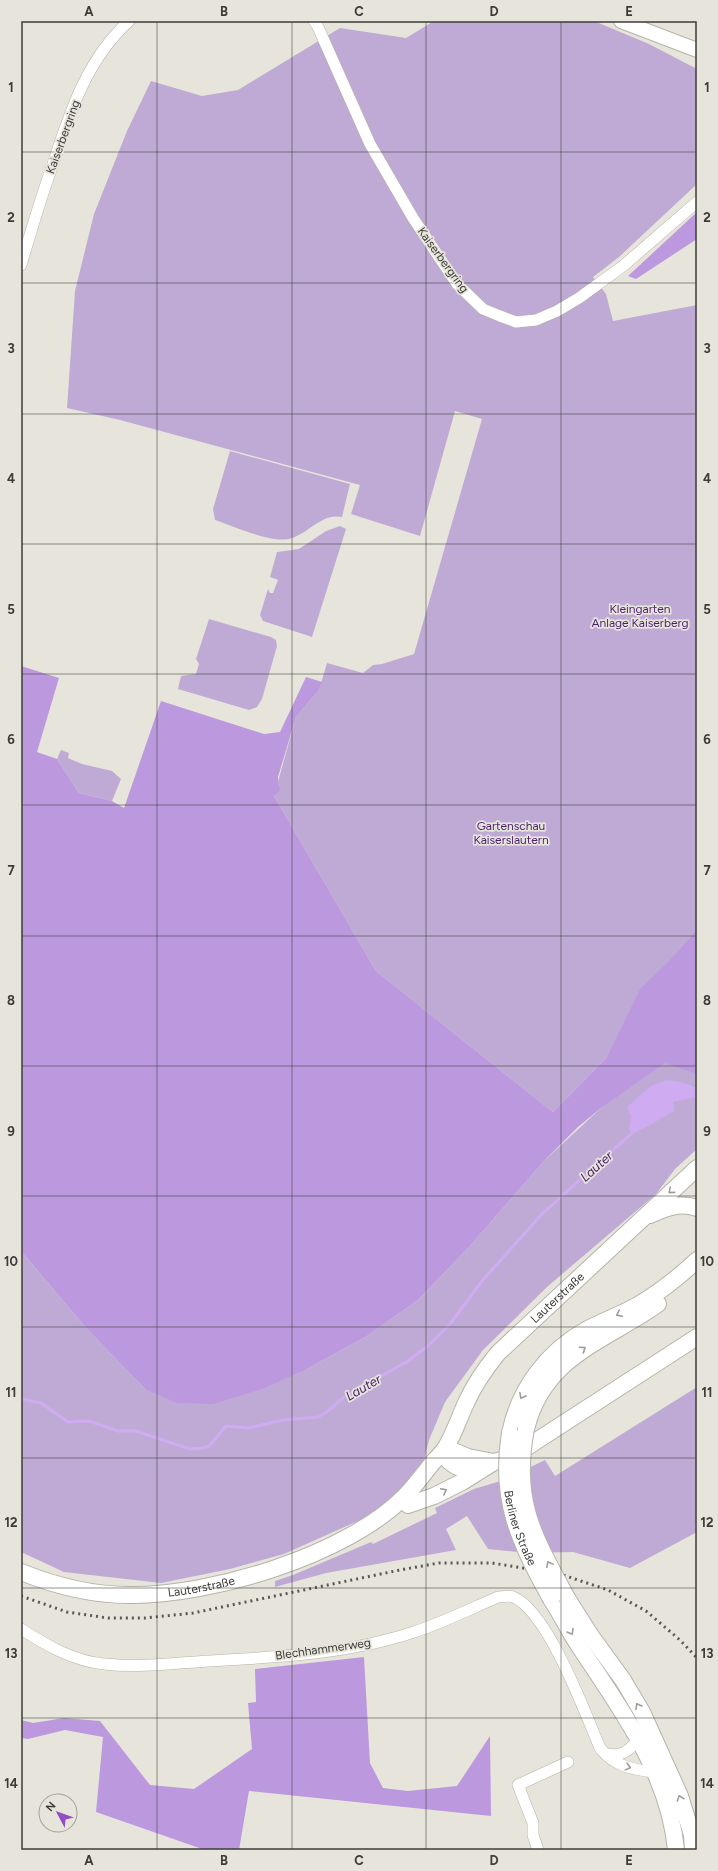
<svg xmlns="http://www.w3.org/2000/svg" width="718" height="1871" font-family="Figtree,sans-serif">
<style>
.green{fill:#bfaad5}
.forest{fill:#bc99de}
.water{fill:#cfacf2}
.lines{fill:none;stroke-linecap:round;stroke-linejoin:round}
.stream{stroke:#cfacf2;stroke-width:3}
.minor-casing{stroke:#b5b3a9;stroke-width:12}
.tertiary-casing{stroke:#b5b3a9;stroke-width:16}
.secondary-casing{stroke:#b5b3a9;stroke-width:18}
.minor{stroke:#fff;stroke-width:11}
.tertiary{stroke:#fff;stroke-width:14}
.secondary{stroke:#fff;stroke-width:16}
.rail{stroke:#595853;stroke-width:3;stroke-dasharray:2 4;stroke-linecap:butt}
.secondary-bridge-casing{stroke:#b5b3a9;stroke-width:18;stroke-linecap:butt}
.secondary-bridge{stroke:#fff;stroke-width:16}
.oneway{stroke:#9e9d9b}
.grid{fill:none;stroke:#3c3b37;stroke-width:1;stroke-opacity:0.55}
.labels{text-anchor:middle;stroke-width:3.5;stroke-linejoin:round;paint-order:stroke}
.street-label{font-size:12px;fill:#3c3b37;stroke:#e7e5db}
.park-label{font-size:12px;fill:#4c1e6e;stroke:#e7e5db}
.water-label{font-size:13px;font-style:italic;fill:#4e2070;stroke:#e7e5db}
.neatline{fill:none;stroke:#3c3b37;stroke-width:1.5}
.grid-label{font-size:13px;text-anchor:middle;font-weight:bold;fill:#3c3b37}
</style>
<rect width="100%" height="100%" fill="#e7e5db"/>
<path class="green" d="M 434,21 L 594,21 L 649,44 L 697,69 L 697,184 L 619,257 L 593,277 L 606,294 L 613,321 L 697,305 L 697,1149 L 675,1169 L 656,1194 L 547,1287 L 483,1350 L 445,1402 L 429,1440 L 424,1460 L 404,1490 L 366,1519 L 358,1521 L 284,1554 L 230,1569 L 161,1583 L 64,1572 L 21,1552 L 21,1251 L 87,1329 L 145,1389 L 307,1369 L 367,1336 L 418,1300 L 470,1246 L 544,1161 L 601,1108 L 607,1057 L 553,1112 L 376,971 L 274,796 L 296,717 L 319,690 L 327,663 L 363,673 L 373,665 L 382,664 L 414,654 L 482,419 L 455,411 L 420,536 L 351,514 L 360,485 L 120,420 L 67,408 L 75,291 L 94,214 L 127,131 L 151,81 L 202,96 L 238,90 L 340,28 L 406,38 Z
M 230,451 L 350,484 L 342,517 C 322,513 310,532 292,538 C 275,545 233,526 215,520 L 213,509 Z
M 340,526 L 346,529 L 312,637 L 263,621 L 260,615 L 268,589 L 270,593 L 273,593 L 278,580 L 270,577 L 277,552 L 299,549 L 326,531 Z
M 209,619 L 271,637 L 276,640 L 277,646 L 262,699 L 257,707 L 249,710 L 178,689 L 181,676 L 196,674 L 199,664 L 196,659 Z
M 61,750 L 69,753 L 68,758 L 82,764 L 112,771 L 121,779 L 112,801 L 79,793 L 57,759 Z
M 697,1387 L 697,1524 L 695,1525 L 697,1532 L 630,1568 L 573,1552 L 528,1553 L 488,1549 L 467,1516 L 446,1529 L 456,1550 L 326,1573 L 275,1587 L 275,1581 L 293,1575 L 371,1542 L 373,1544 L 437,1513 L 435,1508 L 474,1489 L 504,1480 L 545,1460 L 555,1476 Z"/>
<path class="forest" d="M 697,212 L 697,239 L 636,279 L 628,276 Z
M 21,666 L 59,678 L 37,752 L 57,759 L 79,793 L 112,801 L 124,808 L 161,701 L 264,734 L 280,732 L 306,677 L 322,682 L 319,690 L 296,717 L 278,777 L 278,784 L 280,790 L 274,796 L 376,971 L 553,1112 L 607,1057 L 640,989 L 671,959 L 697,930 L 697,1074 L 665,1063 L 601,1108 L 578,1127 L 544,1161 L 470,1246 L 418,1300 L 367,1336 L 307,1369 L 262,1389 L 213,1404 L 177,1403 L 145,1389 L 87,1329 L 21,1251 Z
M 364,1657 L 370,1763 L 383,1788 L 408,1791 L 457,1786 L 490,1736 L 491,1816 L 249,1791 L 239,1850 L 205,1850 L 96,1812 L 103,1737 L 65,1730 L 28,1739 L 21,1738 L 21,1720 L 33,1723 L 64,1718 L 100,1721 L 150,1785 L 194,1789 L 252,1749 L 248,1703 L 256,1702 L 255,1669 Z"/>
<path class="water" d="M 666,1080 L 681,1082 L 697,1088 L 697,1097 L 673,1102 L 674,1111 C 664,1116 640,1132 632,1133 L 629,1129 L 631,1116 L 627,1107 L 651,1086 Z"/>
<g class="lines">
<path class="stream" d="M 21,1399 L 41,1403 L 68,1422 L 89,1421 L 118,1431 L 136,1431 L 190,1449 L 202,1448 L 209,1446 L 226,1426 L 249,1428 L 283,1420 L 318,1417 L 327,1412 L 344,1397 L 408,1361 L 429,1345 L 450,1324 L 482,1281 L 542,1214 L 632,1133"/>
<g class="minor-casing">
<path id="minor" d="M 314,21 L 318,27 L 370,144 L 413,218 L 457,284 L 483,309 L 500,316 L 516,322 L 536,320 L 557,311 L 579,298 L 623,266 L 697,202
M 21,265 C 31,231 41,197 53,164 C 70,112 87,59 129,21
M 21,1629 C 46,1645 73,1661 104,1664 C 139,1668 175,1663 210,1661 C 278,1657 348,1654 414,1632 C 442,1623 470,1609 498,1597 C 502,1597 509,1595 513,1597 C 548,1611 585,1713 600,1748 C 614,1766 633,1770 655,1772
M 605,1754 C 621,1757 628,1752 638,1740
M 538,1850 L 533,1835 L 533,1823 L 518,1785 L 568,1762"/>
</g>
<g class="tertiary-casing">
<path id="tertiary" d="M 621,21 L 697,50"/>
</g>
<g class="secondary-casing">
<g id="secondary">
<path d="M 650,1215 C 665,1208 680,1202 697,1208"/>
<path d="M 526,1429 C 544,1356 604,1342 658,1304"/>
<path d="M 510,1433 C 519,1389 547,1352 586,1330 C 603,1321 622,1314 638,1305 C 660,1292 679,1277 697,1260"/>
<path d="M 446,1448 L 468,1457 L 494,1462"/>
<path d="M 445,1457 C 456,1470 467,1471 482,1469"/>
<path d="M 408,1505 L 434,1496 L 462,1482 L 494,1462 L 505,1459 L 524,1449 L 697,1337"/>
<path id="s1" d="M 21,1572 C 56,1586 91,1595 129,1595 C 211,1596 347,1555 405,1496 C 416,1485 424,1473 434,1461 C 438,1457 443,1452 446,1447 C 454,1434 459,1418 466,1403 C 474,1385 485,1369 498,1353 L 697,1168"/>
<path d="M 567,1598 L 591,1636 L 623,1680 L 642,1712 L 680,1796 L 692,1835 L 693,1850"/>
<path d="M 551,1599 C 561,1614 569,1631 579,1646 C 620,1708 669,1773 676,1850"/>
</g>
</g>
<use href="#minor" class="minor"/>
<use href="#tertiary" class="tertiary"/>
<use href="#secondary" class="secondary"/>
<path class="rail" d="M 21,1596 L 67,1612 L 108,1618 L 145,1618 L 193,1613 L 400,1570 L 439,1563 L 492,1563 L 560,1574 L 608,1590 L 646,1611 L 680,1640 L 697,1658"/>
<g class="secondary-bridge-casing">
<g id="secondary-bridge">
<path d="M 526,1429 C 512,1501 534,1537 567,1598"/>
<path id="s2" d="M 510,1433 C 499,1500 519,1541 551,1599"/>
</g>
</g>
<use href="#secondary-bridge" class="secondary-bridge"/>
</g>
<defs><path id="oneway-chevron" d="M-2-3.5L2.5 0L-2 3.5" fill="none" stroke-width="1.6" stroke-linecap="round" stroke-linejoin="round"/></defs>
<g class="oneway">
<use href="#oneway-chevron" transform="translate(671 1191) rotate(139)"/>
<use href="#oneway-chevron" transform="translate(619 1314) rotate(154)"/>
<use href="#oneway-chevron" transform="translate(583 1349) rotate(-34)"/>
<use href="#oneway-chevron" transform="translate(522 1396) rotate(119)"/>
<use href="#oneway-chevron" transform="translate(444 1491) rotate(-27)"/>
<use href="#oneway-chevron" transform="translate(549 1564) rotate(-118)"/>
<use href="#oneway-chevron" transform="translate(571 1632) rotate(60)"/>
<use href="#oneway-chevron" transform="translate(638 1706) rotate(-120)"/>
<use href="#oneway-chevron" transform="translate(628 1767) rotate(15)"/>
<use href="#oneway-chevron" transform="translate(680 1798) rotate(-109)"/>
</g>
<path class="grid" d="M 157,21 L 157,1850M 292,21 L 292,1850M 426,21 L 426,1850M 561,21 L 561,1850M 21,152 L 697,152M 21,283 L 697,283M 21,414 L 697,414M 21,544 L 697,544M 21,674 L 697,674M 21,805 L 697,805M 21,936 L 697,936M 21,1066 L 697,1066M 21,1196 L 697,1196M 21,1327 L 697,1327M 21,1458 L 697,1458M 21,1588 L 697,1588M 21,1718 L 697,1718"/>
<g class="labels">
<g class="street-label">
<text transform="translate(63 137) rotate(-70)" y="4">Kaiserbergring</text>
<text transform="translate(443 260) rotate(54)" y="4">Kaiserbergring</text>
<text dy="4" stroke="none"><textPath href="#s1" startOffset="663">Lauterstraße</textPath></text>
<text dy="4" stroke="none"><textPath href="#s2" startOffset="97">Berliner Straße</textPath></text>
<text dy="4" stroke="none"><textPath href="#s1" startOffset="184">Lauterstraße</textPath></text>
<text transform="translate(323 1649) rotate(-8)" y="4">Blechhammerweg</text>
</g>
<g class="park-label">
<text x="640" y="613">Kleingarten<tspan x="640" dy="14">Anlage Kaiserberg</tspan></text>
<text x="511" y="830">Gartenschau<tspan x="511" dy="14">Kaiserslautern</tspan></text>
</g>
<g class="water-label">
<text transform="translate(596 1166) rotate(-42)" y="5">Lauter</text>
<text transform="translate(363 1387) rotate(-30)" y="5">Lauter</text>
</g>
</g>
<rect width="718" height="1871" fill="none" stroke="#e7e5db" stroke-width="44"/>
<g transform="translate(58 1813) rotate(311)"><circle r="19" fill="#e7e5db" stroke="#a3a199"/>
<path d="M0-3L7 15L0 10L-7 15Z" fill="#904fc4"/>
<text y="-6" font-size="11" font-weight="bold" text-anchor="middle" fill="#3c3b37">N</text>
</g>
<rect x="22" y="22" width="674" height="1827" class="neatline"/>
<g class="grid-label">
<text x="89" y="16">A</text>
<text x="224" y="16">B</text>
<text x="359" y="16">C</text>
<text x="494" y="16">D</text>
<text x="629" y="16">E</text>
<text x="11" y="92">1</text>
<text x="707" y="92">1</text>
<text x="11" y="222">2</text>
<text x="707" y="222">2</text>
<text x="11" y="353">3</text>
<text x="707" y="353">3</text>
<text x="11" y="483">4</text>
<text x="707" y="483">4</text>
<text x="11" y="614">5</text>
<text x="707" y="614">5</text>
<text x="11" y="744">6</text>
<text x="707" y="744">6</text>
<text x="11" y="875">7</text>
<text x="707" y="875">7</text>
<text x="11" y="1005">8</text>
<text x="707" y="1005">8</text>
<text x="11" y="1136">9</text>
<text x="707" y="1136">9</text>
<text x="11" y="1266">10</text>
<text x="707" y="1266">10</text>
<text x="11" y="1397">11</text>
<text x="707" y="1397">11</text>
<text x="11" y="1527">12</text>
<text x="707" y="1527">12</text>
<text x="11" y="1658">13</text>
<text x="707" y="1658">13</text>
<text x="11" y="1788">14</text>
<text x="707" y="1788">14</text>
<text x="89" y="1865">A</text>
<text x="224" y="1865">B</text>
<text x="359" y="1865">C</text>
<text x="494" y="1865">D</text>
<text x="629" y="1865">E</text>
</g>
</svg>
